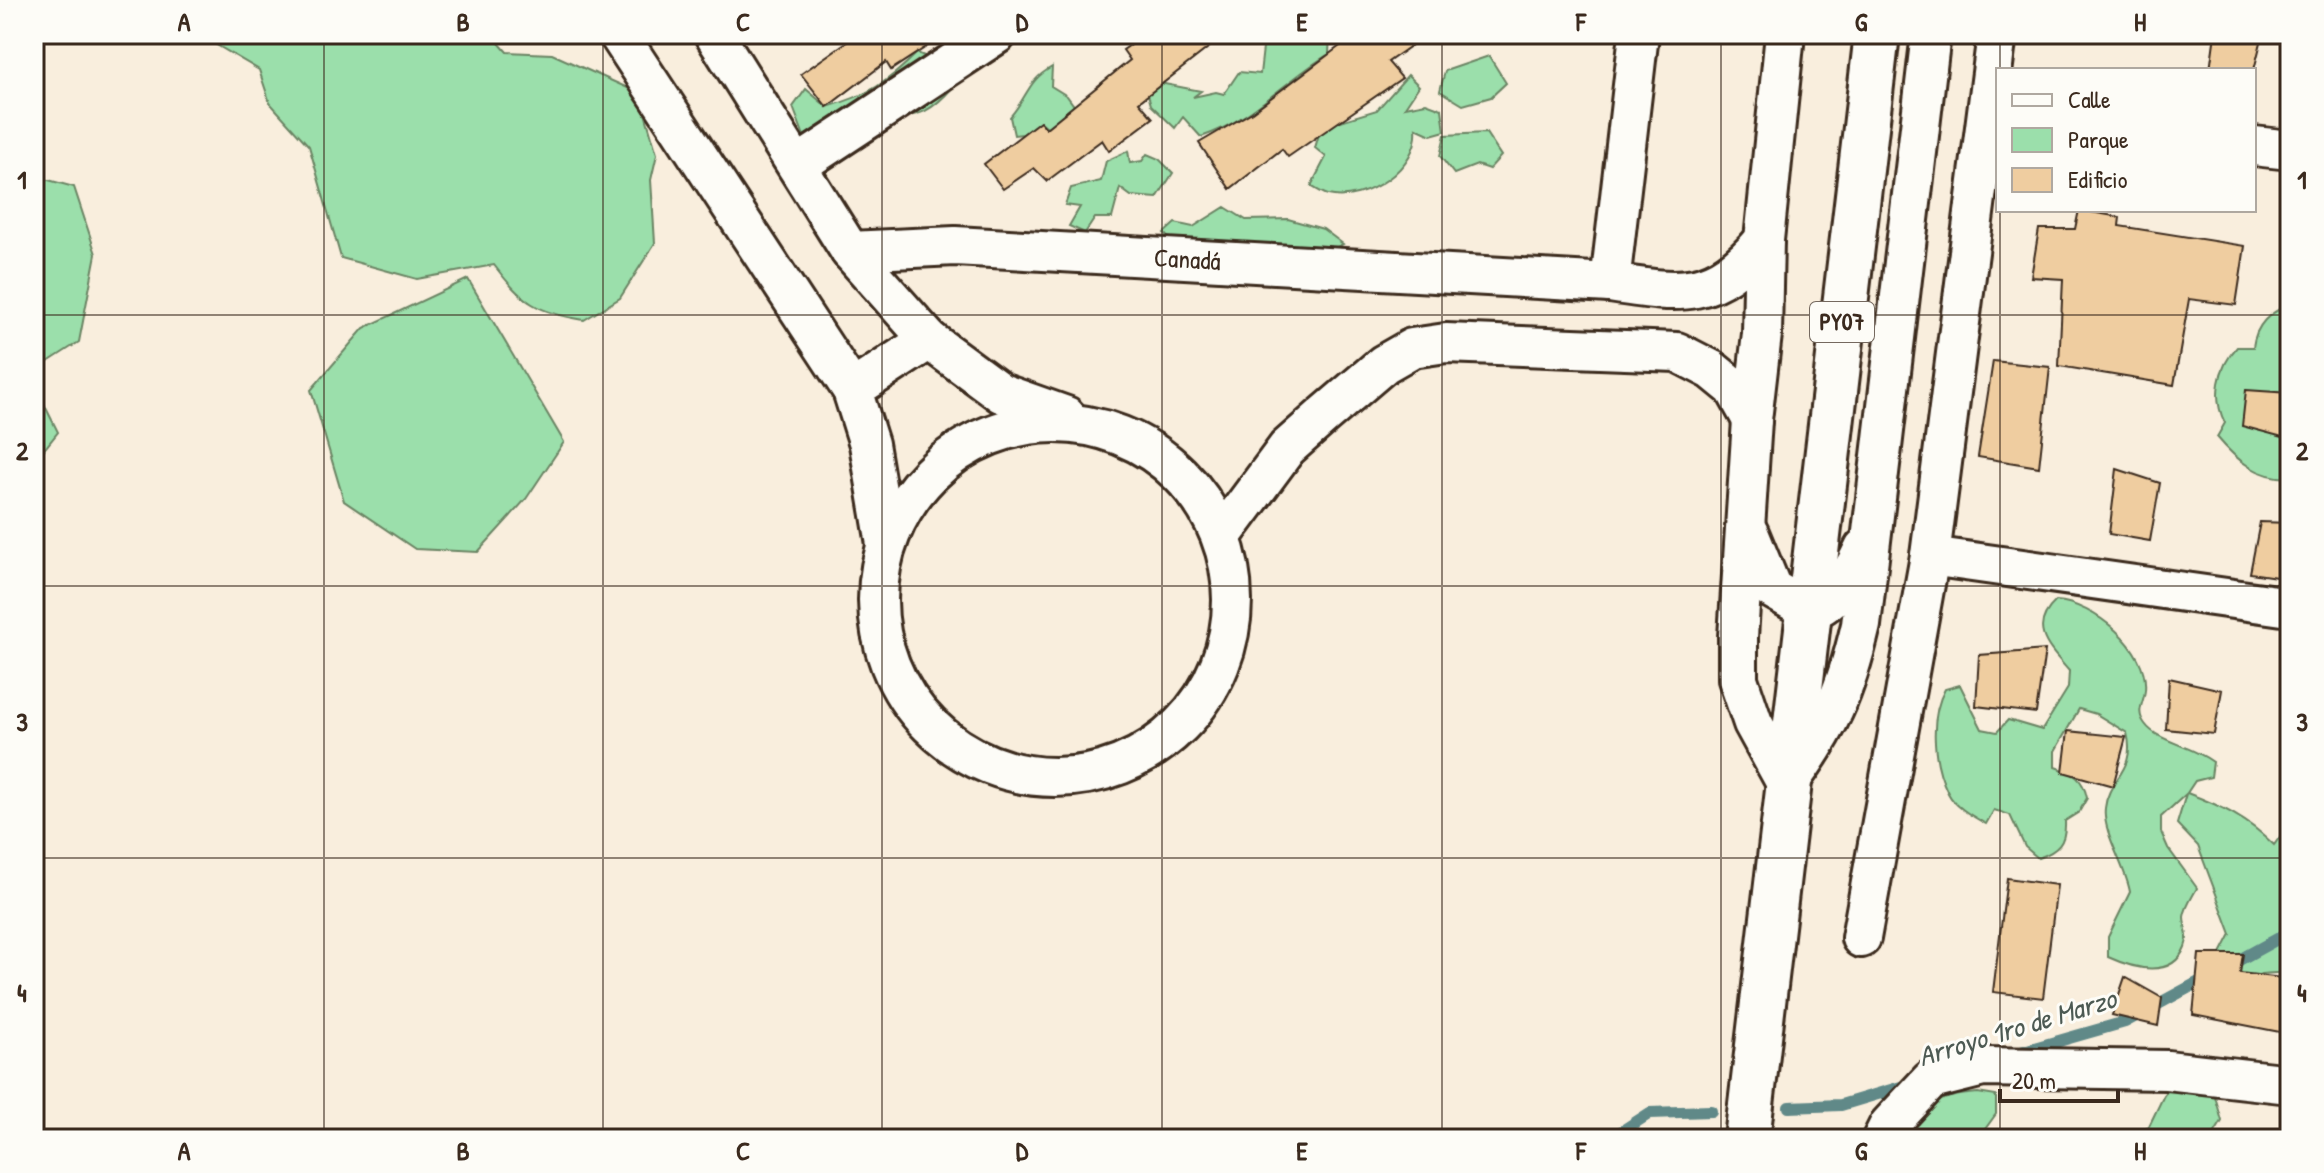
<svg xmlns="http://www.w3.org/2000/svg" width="2324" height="1173" font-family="'Patrick Hand',sans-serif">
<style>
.green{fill:#9bdfab;stroke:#6b8464;stroke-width:2}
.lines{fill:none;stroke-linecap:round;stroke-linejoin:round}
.stream{stroke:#608988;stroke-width:12}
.building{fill:#efcda0;stroke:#3b2a1e;stroke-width:2}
.minor-casing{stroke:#3b2a1e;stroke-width:44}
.trunk-casing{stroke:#3b2a1e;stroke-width:50}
.minor{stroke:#fdfcf7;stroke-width:38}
.trunk{stroke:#fdfcf7;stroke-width:44}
.grid{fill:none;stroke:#3b2a1e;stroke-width:2;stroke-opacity:0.55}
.labels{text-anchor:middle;stroke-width:6;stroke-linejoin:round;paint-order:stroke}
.shield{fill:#fdfcf7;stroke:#75695f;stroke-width:2}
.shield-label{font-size:24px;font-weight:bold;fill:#3b2a1e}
.street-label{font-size:26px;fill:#3b2a1e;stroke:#fdfcf7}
.water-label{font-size:28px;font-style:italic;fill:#4d5a53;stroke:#fdfcf7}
.neatline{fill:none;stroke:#3b2a1e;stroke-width:3}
.grid-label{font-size:26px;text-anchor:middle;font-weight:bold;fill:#3b2a1e}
</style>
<rect width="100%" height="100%" fill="#f9eedd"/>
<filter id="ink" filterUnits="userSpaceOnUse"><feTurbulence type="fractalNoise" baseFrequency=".0125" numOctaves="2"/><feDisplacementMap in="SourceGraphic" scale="16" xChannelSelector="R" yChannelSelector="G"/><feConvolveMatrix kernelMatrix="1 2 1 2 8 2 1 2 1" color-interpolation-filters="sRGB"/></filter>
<g filter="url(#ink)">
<path class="green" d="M 198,34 L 491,34 L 507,52 L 552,54 L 639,93 L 657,154 L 651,180 L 655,243 L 620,298 L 584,320 C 535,311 524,304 494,265 L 417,279 L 341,258 L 309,146 L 270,103 L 259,70 Z
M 1257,34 L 1330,34 L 1329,54 C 1285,80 1252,121 1201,137 L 1183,117 L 1175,128 L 1151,105 L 1144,80 L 1201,91 L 1193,97 L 1216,92 L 1224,94 L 1239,72 L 1260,74 L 1264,39 Z
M 917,53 L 951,67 L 954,86 C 917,128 912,109 866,123 C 846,128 827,137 807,144 L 793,107 L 806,89 L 827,107 C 869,95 887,83 917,53 Z
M 1489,56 L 1506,83 L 1491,97 L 1463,105 L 1440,91 L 1445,71 Z
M 1052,67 L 1051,86 L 1067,96 L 1083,118 L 1061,139 L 1040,121 L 1023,134 L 1014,135 L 1010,117 C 1029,95 1027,81 1052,67 Z
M 1408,75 L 1419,86 L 1405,107 L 1426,103 L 1442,109 L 1445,131 L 1431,135 L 1416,128 C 1420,167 1365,204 1328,195 C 1322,193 1316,189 1311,186 L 1326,157 L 1315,148 L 1321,127 L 1377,110 Z
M 1486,133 L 1501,156 L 1489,169 L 1477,165 L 1454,174 L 1440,156 L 1445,135 Z
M 1128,151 L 1130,163 L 1142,161 L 1147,154 L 1159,159 L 1173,173 L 1157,198 L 1131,196 L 1120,188 L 1112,218 L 1095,218 L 1085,233 L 1069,226 L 1080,207 L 1065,205 L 1071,188 L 1101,181 L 1106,161 Z
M 34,176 L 74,187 L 96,254 L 79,342 L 34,371 Z
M 1225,207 L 1246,220 L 1288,219 L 1323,229 L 1343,244 L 1323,254 L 1185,258 L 1164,233 L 1175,223 L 1193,227 Z
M 468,279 L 564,442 L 526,499 L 478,552 L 415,549 L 344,501 L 311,390 L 364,328 Z
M 2290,304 L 2290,478 C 2258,478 2237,461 2217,437 L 2225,423 C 2212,398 2218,367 2237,347 L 2253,347 C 2256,324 2269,313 2290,304 Z
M 44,404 L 58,432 L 34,462 L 34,406 Z
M 2056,601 C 2093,603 2149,648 2145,690 C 2144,703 2135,711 2145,724 C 2158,742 2191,745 2213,762 L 2211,777 L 2195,781 L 2187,793 C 2222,806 2248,819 2274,845 L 2290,823 L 2290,972 L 2261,974 L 2231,991 L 2217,961 L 2231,934 L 2198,846 L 2177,824 L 2186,794 L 2161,817 L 2161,832 L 2168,848 L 2197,888 C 2193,896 2185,907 2184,917 C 2184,928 2190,935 2185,947 C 2172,980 2132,968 2108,957 L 2108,937 L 2130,892 C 2126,867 2102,832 2105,808 C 2108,778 2137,771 2127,733 L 2096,714 L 2079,709 L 2055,751 L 2055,767 C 2074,773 2083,778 2087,798 L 2079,812 L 2065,821 C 2066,843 2058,851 2038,858 L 2025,847 L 2010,815 L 1994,810 L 1986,824 C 1972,816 1955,807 1948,793 C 1933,763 1929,718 1945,689 L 1960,685 L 1982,729 L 1997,732 L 2008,720 L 2042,730 L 2068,688 L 2069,671 C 2049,648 2027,628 2056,601 Z
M 2186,1070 L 2213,1089 L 2222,1121 L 2211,1139 L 2133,1139 L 2149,1126 L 2164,1095 Z
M 1978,1093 L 1996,1096 L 1996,1114 L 1980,1136 L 1901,1139 C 1927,1105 1934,1096 1978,1093 Z"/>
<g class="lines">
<path class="stream" d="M 2230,965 L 2290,932
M 2017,1053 L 2125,1022 L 2210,976
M 1789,1107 L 1841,1105 L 1911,1084
M 1610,1139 L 1650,1113 L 1711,1111"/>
</g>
<path class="building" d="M 858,34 L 946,34 L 891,70 L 886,62 L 827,107 L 801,74 Z
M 1146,34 L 1226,34 L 1139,102 L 1153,118 L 1109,151 L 1102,140 L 1047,181 L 1034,168 L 1003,189 L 984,164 L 1040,121 L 1046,128 L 1130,60 L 1123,50 Z
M 1356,34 L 1428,34 L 1388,62 L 1402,78 L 1288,157 L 1282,149 L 1230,189 L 1199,143 L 1252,112 Z
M 2215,34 L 2263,34 L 2254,70 L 2210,70 Z
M 2079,210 L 2120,217 L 2119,226 L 2245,246 L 2236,305 L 2189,299 L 2174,385 L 2059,366 L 2063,279 L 2031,277 L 2039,229 L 2075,229 Z
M 1993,361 L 2050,367 L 2039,467 L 1978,457 Z
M 2246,390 L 2290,393 L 2290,439 L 2242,426 Z
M 2117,469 L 2160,483 L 2150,541 L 2109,534 Z
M 2260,522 L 2290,523 L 2290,579 L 2250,573 Z
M 2045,650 L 2036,713 L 1976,706 L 1979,655 Z
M 2169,678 L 2222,690 L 2214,734 L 2166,729 Z
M 2068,731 L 2126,737 L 2113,786 L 2063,772 Z
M 2007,878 L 2057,885 L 2043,998 L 1993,992 Z
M 2199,954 L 2243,954 L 2240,973 L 2290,979 L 2290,1034 L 2193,1015 Z
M 2125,977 L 2162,998 L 2158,1026 L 2112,1015 Z"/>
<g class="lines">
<g class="minor-casing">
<g id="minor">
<path d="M 618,34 L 852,390 L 869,444 L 886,544"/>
<path id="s1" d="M 714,34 L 850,251 L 955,246 L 1610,283 C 1682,294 1713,300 1764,240"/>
<path d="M 1785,34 L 1764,240 L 1762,334 L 1752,420 L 1738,637 L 1738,679 L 1753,723 L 1787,785 C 1829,729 1845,694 1861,625 L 1931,34"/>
<path d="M 2254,146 L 2290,150"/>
<path d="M 798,165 L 997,34"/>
<path d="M 850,251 L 929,340 L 1001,393 L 1066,416"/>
<path d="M 1610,283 L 1639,34"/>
<path d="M 852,390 L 929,340"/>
<circle cx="1055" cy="600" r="177"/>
<path d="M 1749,533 L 1772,589 L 1810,611 C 1837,602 1853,572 1864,548"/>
<path d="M 1221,537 L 1287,448 L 1322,417 L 1384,364 L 1412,348 L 1446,343 L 1677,352 L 1712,370 L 1734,388 L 1752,420"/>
<path d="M 1930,556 L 2290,607"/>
<path d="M 1861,938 L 1930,556 L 1997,34"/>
<path d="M 1882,1139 L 1889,1125 L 1931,1080 L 1983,1067 L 2167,1070 L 2290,1084"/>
</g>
</g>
<g class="trunk-casing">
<path id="trunk" d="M 1747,1139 L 1877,34"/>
</g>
<use href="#minor" class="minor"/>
<use href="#trunk" class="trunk"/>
</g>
</g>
<path class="grid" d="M 324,34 L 324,1139M 603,34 L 603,1139M 882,34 L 882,1139M 1162,34 L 1162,1139M 1442,34 L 1442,1139M 1721,34 L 1721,1139M 2000,34 L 2000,70M 2000,210 L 2000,1139M 34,315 L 2290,315M 34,586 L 2290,586M 34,858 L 2290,858"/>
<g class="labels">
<rect class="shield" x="1810" y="302" width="64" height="40" rx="6"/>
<g class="shield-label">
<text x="1842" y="330">PY07</text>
</g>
<g class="street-label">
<text dy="9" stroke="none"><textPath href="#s1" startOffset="594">Canadá</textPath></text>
</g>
<g class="water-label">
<text transform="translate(2017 1027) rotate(-17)" y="10">Arroyo 1ro de Marzo</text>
</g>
</g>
<rect width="2324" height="1173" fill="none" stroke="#fdfcf7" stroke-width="88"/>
<rect x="1996" y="68" width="260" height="144" fill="#fdfcf7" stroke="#afa8a0" stroke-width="2"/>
<rect x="2012" y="94" width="40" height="12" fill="#fdfcf7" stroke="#afa8a0" stroke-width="2"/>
<text x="2068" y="108" font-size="24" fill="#3b2a1e">Calle</text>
<rect x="2012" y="128" width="40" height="24" fill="#9bdfab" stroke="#afa8a0" stroke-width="2"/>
<text x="2068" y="148" font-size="24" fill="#3b2a1e">Parque</text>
<rect x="2012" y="168" width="40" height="24" fill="#efcda0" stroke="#afa8a0" stroke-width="2"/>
<text x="2068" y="188" font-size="24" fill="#3b2a1e">Edificio</text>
<path d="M2000 1089v12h118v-12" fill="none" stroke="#3b2a1e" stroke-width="4"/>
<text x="2012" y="1089" font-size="24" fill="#3b2a1e" stroke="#fdfcf7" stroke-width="6" paint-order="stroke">20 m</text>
<rect x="44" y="44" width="2236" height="1085" class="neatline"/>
<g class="grid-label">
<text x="184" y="31">A</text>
<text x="463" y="31">B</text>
<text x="743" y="31">C</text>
<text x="1022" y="31">D</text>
<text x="1302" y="31">E</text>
<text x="1581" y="31">F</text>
<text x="1861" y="31">G</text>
<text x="2140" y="31">H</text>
<text x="22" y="189">1</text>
<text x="2302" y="189">1</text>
<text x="22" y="460">2</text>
<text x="2302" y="460">2</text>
<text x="22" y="731">3</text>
<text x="2302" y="731">3</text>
<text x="22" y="1002">4</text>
<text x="2302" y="1002">4</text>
<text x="184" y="1160">A</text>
<text x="463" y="1160">B</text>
<text x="743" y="1160">C</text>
<text x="1022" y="1160">D</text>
<text x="1302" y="1160">E</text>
<text x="1581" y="1160">F</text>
<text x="1861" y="1160">G</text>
<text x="2140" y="1160">H</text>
</g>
</svg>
